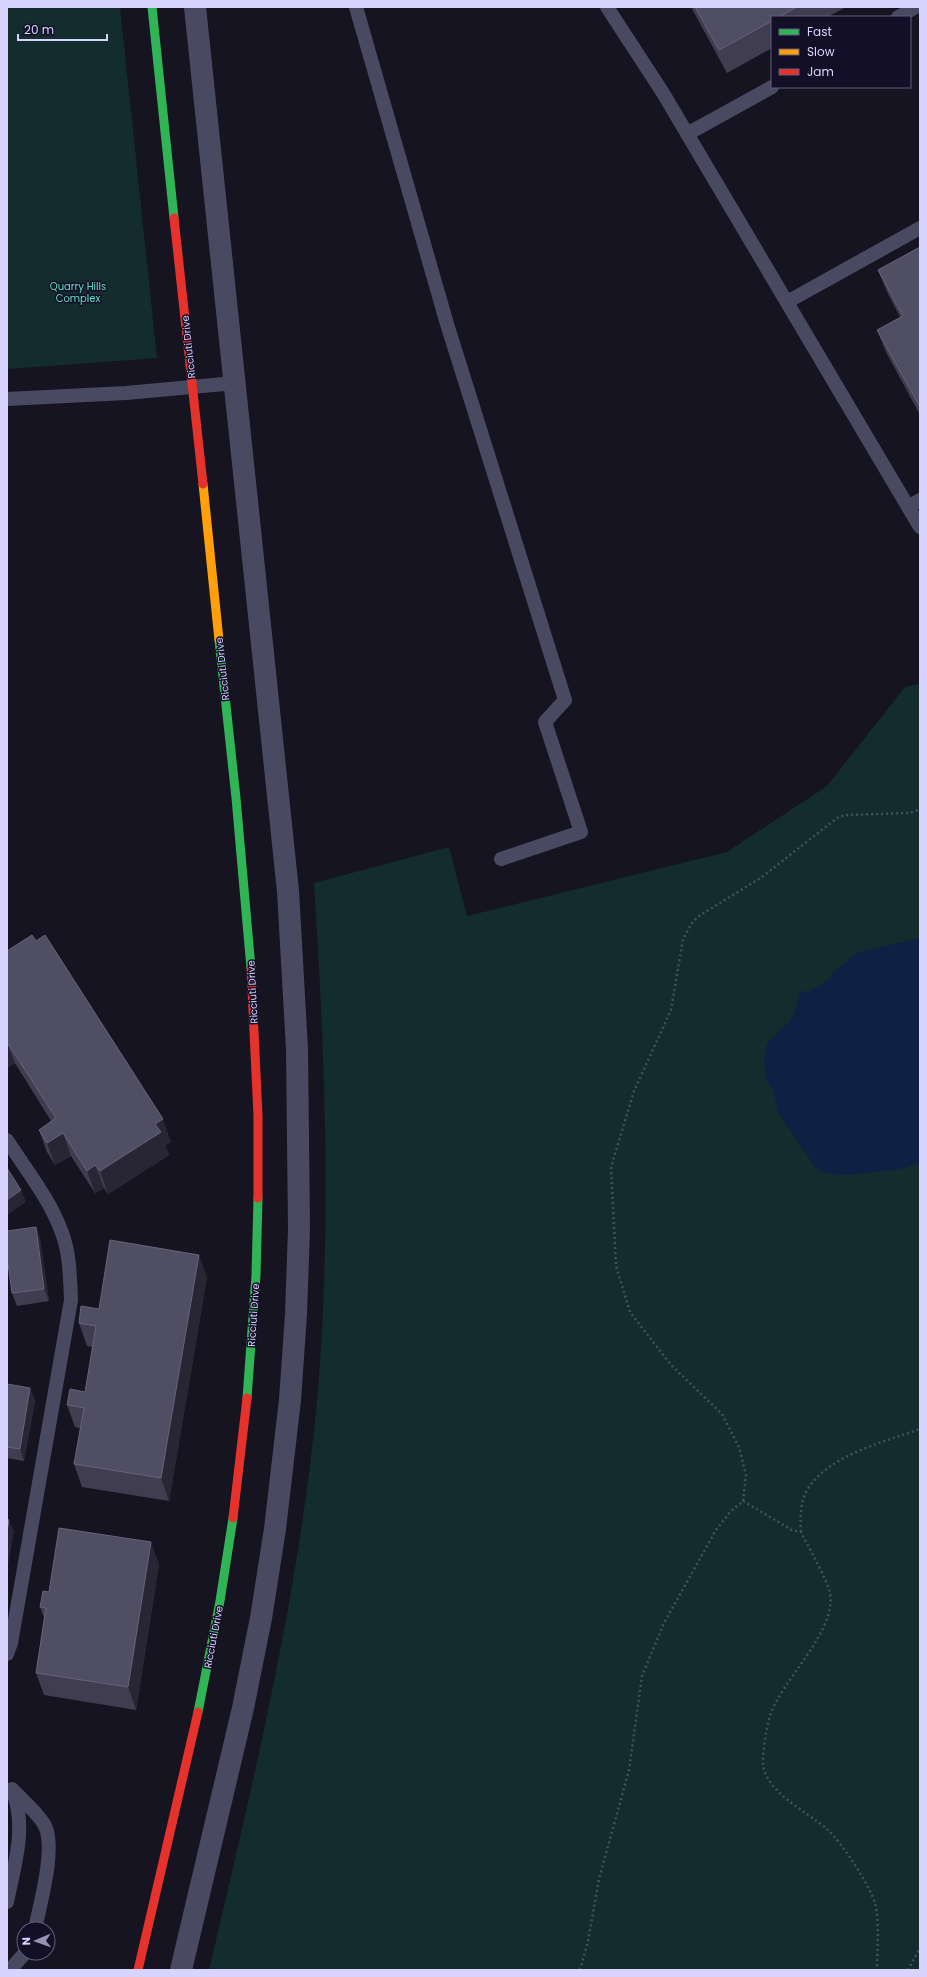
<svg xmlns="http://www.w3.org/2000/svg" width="927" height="1977" font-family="Poppins,sans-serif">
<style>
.green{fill:#132c2d}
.water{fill:#0d2144}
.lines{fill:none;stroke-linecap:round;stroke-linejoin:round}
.path{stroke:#44505f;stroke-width:2.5;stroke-dasharray:2 3;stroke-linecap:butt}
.lane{stroke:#4a4962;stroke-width:14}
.street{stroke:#4a4962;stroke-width:22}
.fast{stroke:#30b455;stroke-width:9}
.slow{stroke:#ff9f0a;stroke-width:9}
.jam{stroke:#e5322d;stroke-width:9}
.wall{fill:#403d50}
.shaded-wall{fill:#282635}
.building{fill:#504e63;stroke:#66637b}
.labels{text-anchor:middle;stroke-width:3;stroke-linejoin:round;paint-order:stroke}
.park-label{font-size:10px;fill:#5fe0c0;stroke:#130f26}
.street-label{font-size:10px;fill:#d9d4ff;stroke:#130f26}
</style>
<rect width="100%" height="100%" fill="#161421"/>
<path class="green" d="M 7,7 L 120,7 L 157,358 L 7,369 Z
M 920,684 L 920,1970 L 209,1970 C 253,1782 299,1595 317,1401 C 332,1229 325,1056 314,883 L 449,847 L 467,916 L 727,852 L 827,786 L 905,687 Z"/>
<path class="water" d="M 920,938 L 920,1163 L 900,1169 L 847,1175 L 825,1173 L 815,1167 L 778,1112 L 773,1091 L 766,1078 L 764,1060 L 767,1043 L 790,1021 L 795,1012 L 800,991 L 808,992 L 829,979 L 836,970 L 857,953 Z"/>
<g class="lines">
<path class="path" d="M 743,1501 L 746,1475 L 739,1447 L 722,1414 L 671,1365 L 630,1312 L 616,1266 L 611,1167 L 634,1091 L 671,1010 L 683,939 L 692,923 L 699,916 L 762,877 L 837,818 L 845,815 L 910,813 L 920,809
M 801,1532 C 800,1517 800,1500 809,1487 C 832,1454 884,1442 920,1429
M 580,1970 L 588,1941 L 599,1879 L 629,1770 L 642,1676 L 664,1623 L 716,1530 L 730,1512 L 743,1501 L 792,1530 L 801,1532 C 810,1550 822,1570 829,1589 C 841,1628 781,1680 770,1716 C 767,1723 762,1757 763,1764 C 766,1793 808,1812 828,1830 C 842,1843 869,1884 875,1903 C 880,1924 877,1949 877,1970
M 908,1970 L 920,1948"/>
<path class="lane" d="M 356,7 L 447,324 L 565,700 L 545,722 L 581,832 L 501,859
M 607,7 L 663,93 L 920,527
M 898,17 L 916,7
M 687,134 L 772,87
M 787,302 L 920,228
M 7,399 L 126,393 L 235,383
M 908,507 L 920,500
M 7,1140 C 26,1170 50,1199 62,1233 C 70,1254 70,1278 71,1300 L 11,1643 L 7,1654
M 12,1789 C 21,1799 39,1814 45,1826 C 56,1848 40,1904 35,1929
M 7,1902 C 14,1866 27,1828 13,1792
M 10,1970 L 25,1953"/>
<path class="street" d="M 181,1970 L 243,1708 L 261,1618 L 275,1529 L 290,1400 L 296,1314 L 299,1229 L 297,1049 L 288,891 L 195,7"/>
<path class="fast" d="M 152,7 L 174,218
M 219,640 L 236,798 L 251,968
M 247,1398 L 256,1275 L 258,1198
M 198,1712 L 220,1601 L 233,1518"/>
<path class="slow" d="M 203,484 L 219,640"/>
<path class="jam" d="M 174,218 L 203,484
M 251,968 L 258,1116 L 258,1198
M 233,1518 L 247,1398
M 138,1970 L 198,1712"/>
</g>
<path class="wall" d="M 691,7 L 846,7 L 828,17 L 772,17 L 772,48 L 727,73 Z
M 920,247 L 920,415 L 886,352 L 877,330 L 900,317 L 887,292 L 878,270 Z
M 36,941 L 171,1142 L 165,1145 L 169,1155 L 108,1194 L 104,1188 L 95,1193 L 71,1156 L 55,1165 L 47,1152 L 39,1130 L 51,1121 L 15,1063 L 7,1068 L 7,951 Z
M 36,1227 L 40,1239 L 49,1301 L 17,1306 L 12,1293 Z
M 207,1277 L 169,1501 L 82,1487 L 74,1464 L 80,1428 L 75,1427 L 67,1405 L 85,1392 L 93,1347 L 87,1346 L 79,1323 L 99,1309 Z
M 7,1384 L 30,1388 L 35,1401 L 24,1461 L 7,1458 Z
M 159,1564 L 136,1710 L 44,1695 L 36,1673 L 44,1618 L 40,1607 L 49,1592 Z"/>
<path class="shaded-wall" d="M 7,1043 L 15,1063 L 7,1068 Z
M 163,1119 L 171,1142 L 165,1145 L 169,1155 L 108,1194 L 100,1171 L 155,1124 Z
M 63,1133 L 71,1156 L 55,1165 L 47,1143 Z
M 95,1165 L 104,1188 L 95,1193 L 87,1171 Z
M 21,1190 L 26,1202 L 7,1215 L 7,1200 Z
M 36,1227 L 40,1239 L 49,1301 L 44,1289 Z
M 199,1255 L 207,1277 L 169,1501 L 161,1478 Z
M 30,1388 L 35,1401 L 24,1461 L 20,1449 Z
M 9,1520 L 14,1532 L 7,1570 L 7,1532 Z
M 151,1542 L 159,1564 L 136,1710 L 128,1687 Z"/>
<path class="building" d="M 695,7 L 797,7 L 779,17 L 772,17 L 772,21 L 719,50 Z
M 920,247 L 920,407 L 877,330 L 903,316 L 878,270 Z
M 32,935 L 36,941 L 45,935 L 163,1119 L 155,1124 L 161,1132 L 100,1171 L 95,1165 L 87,1171 L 63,1133 L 47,1143 L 39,1130 L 56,1118 L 7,1042 L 7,951 Z
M 7,1168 L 21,1190 L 7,1200 Z
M 36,1227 L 44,1289 L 12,1293 L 7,1256 L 7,1231 Z
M 110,1240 L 199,1255 L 161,1478 L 74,1464 L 84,1408 L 67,1405 L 70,1389 L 85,1392 L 96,1326 L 79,1323 L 81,1306 L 99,1309 Z
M 7,1384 L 30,1388 L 20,1449 L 7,1447 Z
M 7,1519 L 9,1520 L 7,1532 Z
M 59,1528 L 151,1542 L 128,1687 L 36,1673 L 46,1608 L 40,1607 L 43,1591 L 49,1592 Z"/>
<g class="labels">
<g class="park-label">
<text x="78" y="290">Quarry Hills<tspan x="78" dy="12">Complex</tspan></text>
</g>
<g class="street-label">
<text transform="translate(188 347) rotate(-96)" y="4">Ricciuti Drive</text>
<text transform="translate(222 669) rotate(-96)" y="4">Ricciuti Drive</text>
<text transform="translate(252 992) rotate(-93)" y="4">Ricciuti Drive</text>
<text transform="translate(253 1315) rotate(-86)" y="4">Ricciuti Drive</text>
<text transform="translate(213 1637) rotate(-79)" y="4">Ricciuti Drive</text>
</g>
</g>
<rect width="927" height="1977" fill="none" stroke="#d9d4ff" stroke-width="16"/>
<rect x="771" y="16" width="140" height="72" fill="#130f26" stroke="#625e7d"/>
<rect x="779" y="29" width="20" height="6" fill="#30b455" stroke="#625e7d"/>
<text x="807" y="36" font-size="12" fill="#d9d4ff">Fast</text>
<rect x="779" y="49" width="20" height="6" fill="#ff9f0a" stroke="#625e7d"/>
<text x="807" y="56" font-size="12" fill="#d9d4ff">Slow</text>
<rect x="779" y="69" width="20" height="6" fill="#e5322d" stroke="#625e7d"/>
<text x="807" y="76" font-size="12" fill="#d9d4ff">Jam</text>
<g transform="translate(36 1941) rotate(268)"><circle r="19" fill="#130f26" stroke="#625e7d"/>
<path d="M0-3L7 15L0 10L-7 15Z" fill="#9591b1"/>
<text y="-6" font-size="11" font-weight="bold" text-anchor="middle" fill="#d9d4ff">N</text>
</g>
<path d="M18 34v6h89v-6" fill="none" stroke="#d9d4ff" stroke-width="2"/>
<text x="24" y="34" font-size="12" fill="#d9d4ff" stroke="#130f26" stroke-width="3" paint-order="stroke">20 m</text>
</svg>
